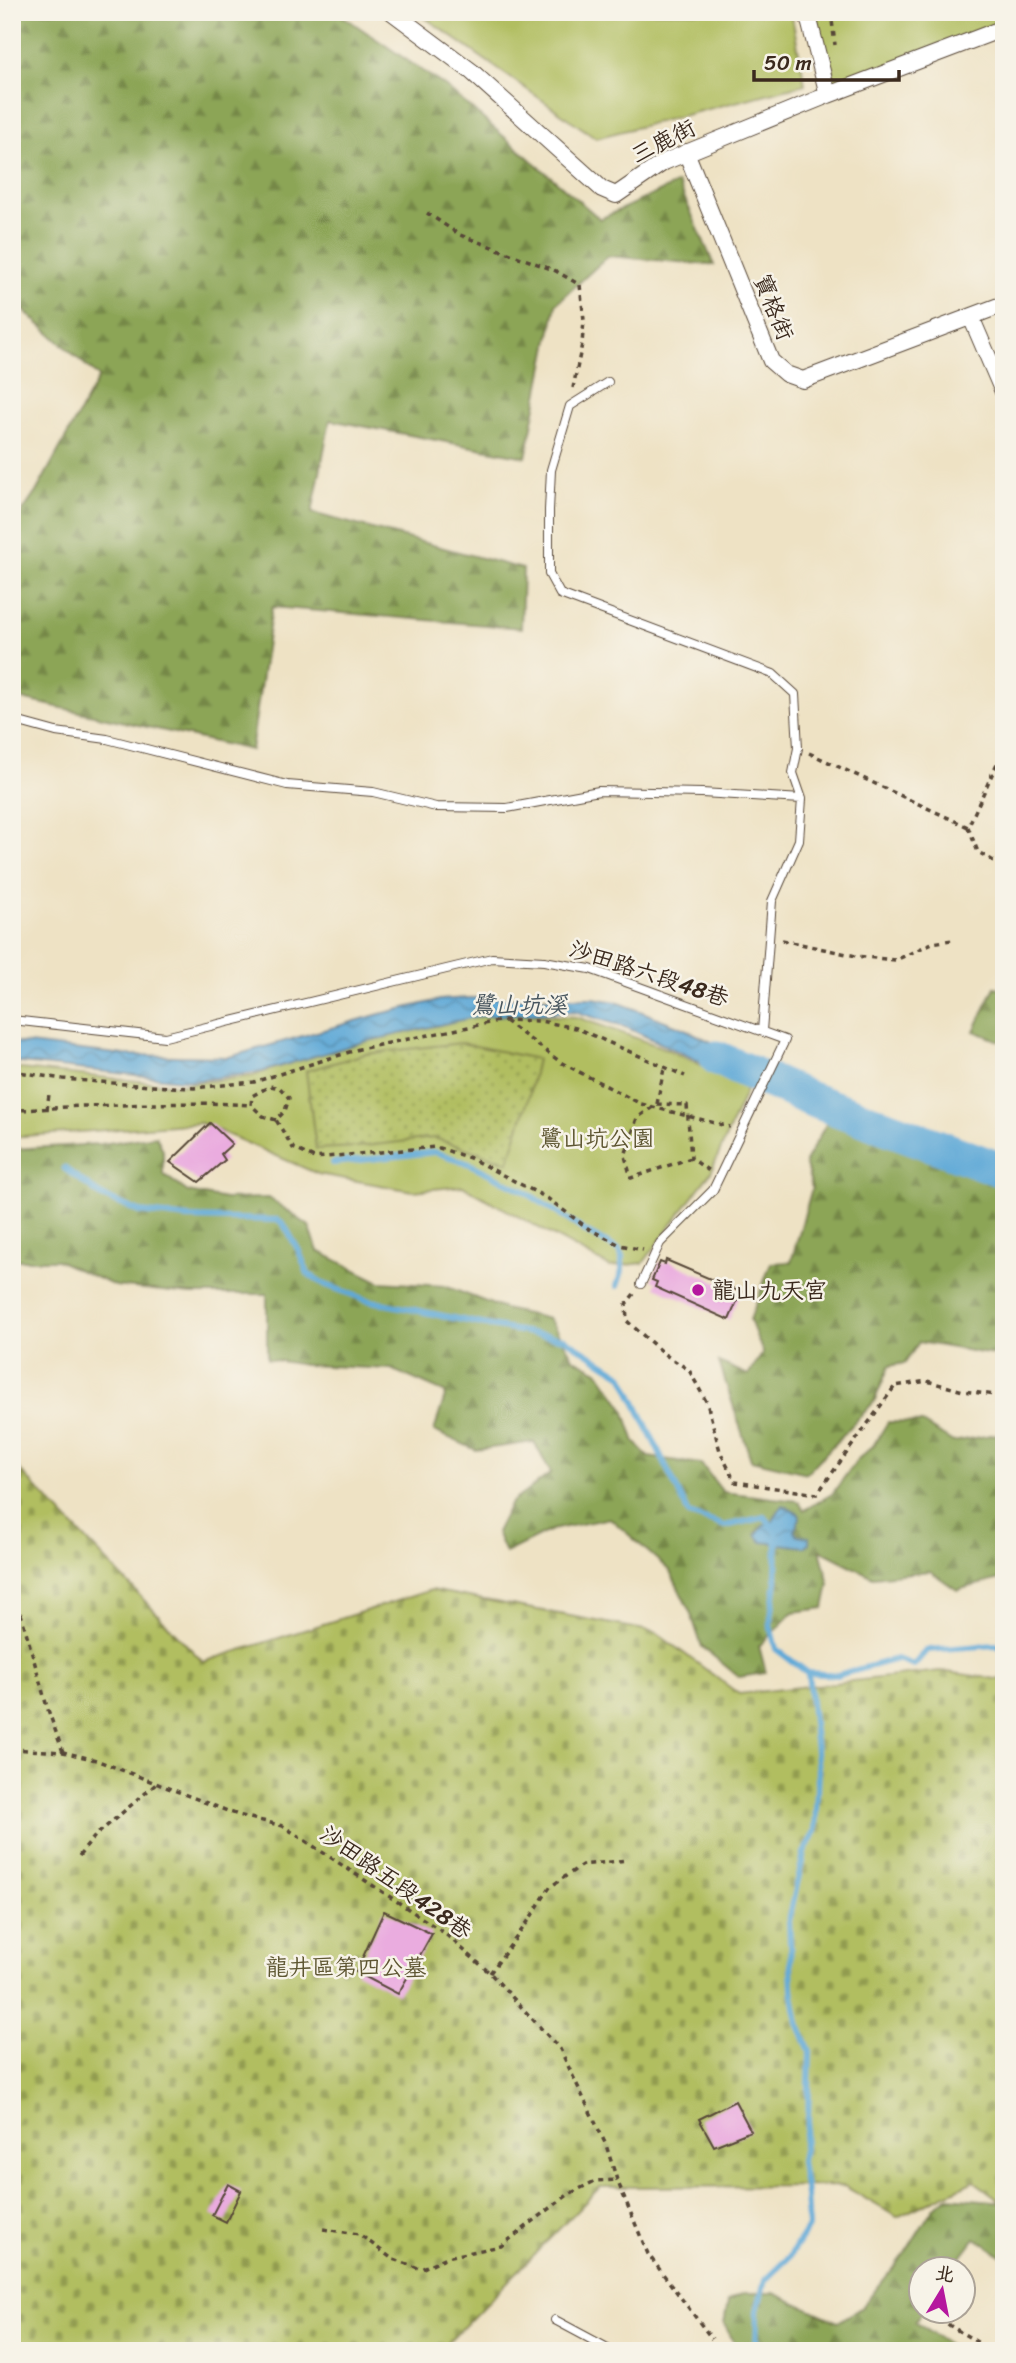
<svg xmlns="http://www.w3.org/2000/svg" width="1016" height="2363" font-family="Sriracha,'LXGW WenKai TC',sans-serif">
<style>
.green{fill:#b1be60;stroke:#76743f;stroke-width:2}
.forest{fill:url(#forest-firs);stroke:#64683a;stroke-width:2}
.cemetery{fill:url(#cemetery-stones);stroke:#76743f;stroke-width:2}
.garden{fill:url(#garden-dots);stroke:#76743f;stroke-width:2}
.water{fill:url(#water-waves);stroke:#4d6a7a;stroke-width:2}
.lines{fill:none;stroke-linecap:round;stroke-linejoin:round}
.stream{stroke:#5fa9d7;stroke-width:6}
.river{stroke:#5fa9d7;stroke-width:35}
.building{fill:#eaacdf}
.lane-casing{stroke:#564637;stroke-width:10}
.street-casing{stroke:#564637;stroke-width:18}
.path{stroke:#564637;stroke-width:3.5;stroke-dasharray:5 5;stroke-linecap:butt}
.lane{stroke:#fff;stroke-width:8}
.street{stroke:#fff;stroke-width:16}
.poi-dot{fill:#b5179e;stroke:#f7f3e8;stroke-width:2.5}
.labels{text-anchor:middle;stroke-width:5;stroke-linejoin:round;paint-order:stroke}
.street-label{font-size:23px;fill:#3b2a1e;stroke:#f7f3e8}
.park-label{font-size:23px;fill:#5e5632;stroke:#f7f3e8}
.poi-label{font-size:23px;fill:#3b2a1e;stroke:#f7f3e8;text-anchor:start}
.water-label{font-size:24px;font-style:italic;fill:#48565f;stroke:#f7f3e8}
</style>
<defs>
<pattern id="forest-firs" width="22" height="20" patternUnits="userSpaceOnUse" patternTransform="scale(1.75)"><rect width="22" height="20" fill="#8ca556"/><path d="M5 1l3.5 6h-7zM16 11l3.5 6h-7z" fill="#748747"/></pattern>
<pattern id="cemetery-stones" width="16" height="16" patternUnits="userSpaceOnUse" patternTransform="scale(1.75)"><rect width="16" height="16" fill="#b1be60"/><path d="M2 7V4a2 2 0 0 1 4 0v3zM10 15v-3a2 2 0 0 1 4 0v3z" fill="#919b4f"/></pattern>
<pattern id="garden-dots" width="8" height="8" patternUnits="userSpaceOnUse" patternTransform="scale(1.75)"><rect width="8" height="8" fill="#b1be60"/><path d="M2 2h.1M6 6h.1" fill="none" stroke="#919b4f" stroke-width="1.8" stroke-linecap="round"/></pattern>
<pattern id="water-waves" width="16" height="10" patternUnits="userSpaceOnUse" patternTransform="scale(1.75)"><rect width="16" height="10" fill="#5fa9d7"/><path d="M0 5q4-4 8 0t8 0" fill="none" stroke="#508aae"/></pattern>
</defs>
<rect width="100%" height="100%" fill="#f7f3e8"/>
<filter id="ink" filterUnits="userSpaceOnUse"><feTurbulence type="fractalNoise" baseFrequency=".0143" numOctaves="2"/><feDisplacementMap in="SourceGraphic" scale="14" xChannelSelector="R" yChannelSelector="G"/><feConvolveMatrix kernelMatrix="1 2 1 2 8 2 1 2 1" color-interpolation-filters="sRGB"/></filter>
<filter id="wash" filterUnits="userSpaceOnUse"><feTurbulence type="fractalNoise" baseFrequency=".00686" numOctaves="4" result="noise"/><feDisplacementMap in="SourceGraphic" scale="28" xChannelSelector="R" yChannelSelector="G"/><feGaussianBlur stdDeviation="1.57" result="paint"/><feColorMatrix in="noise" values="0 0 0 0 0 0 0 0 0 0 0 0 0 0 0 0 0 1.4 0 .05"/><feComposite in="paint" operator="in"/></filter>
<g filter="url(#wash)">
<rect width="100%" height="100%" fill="#eee2c4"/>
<path class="green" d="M 417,12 L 791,12 L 805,84 L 596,138 Z
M 816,12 L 1004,12 L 1004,22 L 828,95 Z
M 461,1011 L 577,1017 L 664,1048 L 748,1086 L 711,1172 L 643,1263 L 610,1267 L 463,1186 L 413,1191 L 318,1174 L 201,1123 L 12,1137 L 12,1068 L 177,1085 L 253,1076 L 356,1039 Z"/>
<path class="forest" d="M 12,12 L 337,12 L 446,87 L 600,219 L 678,183 L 714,265 L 608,256 L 556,304 L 526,457 L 330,420 L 312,513 L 523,569 L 521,628 L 272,607 L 251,750 L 12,697 L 12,527 L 36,492 L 99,377 L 12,300 Z
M 995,987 L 1004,989 L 1004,1043 L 974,1031 Z
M 829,1119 L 1004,1184 L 1004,1324 L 994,1355 L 919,1342 L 905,1363 L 889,1366 L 874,1402 L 807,1473 L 751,1460 L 719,1362 L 748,1375 L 763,1353 L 750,1320 L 771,1263 L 791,1262 L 812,1188 L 805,1162 Z
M 156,1136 L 163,1150 L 163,1174 L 188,1192 L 225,1199 L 269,1198 L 309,1226 L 318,1251 L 380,1282 L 445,1286 L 504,1309 L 549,1319 L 574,1359 L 598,1371 L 623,1407 L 635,1442 L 648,1457 L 701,1464 L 723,1492 L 798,1501 L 804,1510 L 832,1494 L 857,1460 L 873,1446 L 888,1422 L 922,1423 L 953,1442 L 996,1434 L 1004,1444 L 1004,1578 L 957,1590 L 930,1571 L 873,1577 L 820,1550 L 829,1584 L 824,1608 L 793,1612 L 759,1646 L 766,1673 L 739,1677 L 702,1647 L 691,1614 L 670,1571 L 610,1518 L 551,1530 L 505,1553 L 496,1532 L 511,1503 L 551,1473 L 534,1442 L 476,1450 L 434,1431 L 446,1393 L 391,1369 L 305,1365 L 267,1359 L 267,1294 L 191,1294 L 115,1286 L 57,1260 L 12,1260 L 12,1149 L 101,1144 Z
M 948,2197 L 1004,2202 L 1004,2257 L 975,2238 L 952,2268 L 922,2268 L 923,2311 L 915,2322 L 959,2351 L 739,2351 L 724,2324 L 728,2301 L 744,2293 L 774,2293 L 838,2322 L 862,2307 L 905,2253 L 934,2207 Z"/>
<path class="cemetery" d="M 12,1462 L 203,1662 L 431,1590 L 655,1632 L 739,1694 L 940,1671 L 1004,1680 L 1004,2203 L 974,2181 L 897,2217 L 844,2186 L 600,2187 L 440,2351 L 12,2351 Z"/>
<path class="garden" d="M 461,1043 L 537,1059 L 528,1100 L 508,1162 L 434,1138 L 357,1147 L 316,1149 L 306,1071 L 365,1054 Z"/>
<path class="water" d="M 468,998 L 593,998 L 617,1002 L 683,1028 L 742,1057 L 760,1077 L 705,1064 L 628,1028 L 574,1011 L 475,1017 L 360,1043 L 261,1072 L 192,1081 L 12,1062 L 12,1042 L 125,1055 L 229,1057 L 380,1014 L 440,1000 Z
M 782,1505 L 799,1514 L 800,1518 L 794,1531 L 798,1535 L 809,1537 L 809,1543 L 805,1547 L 762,1542 L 756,1535 L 763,1525 L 773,1521 Z"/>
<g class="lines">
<path class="stream" d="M 333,1163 L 435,1152 L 470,1164 L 524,1191 L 588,1233 L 619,1250 L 622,1257 L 622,1271 L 617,1286
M 64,1168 L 102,1196 L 140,1212 L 188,1218 L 278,1220 L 283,1223 L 299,1251 L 308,1274 L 326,1285 L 367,1300 L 496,1327 L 565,1339 L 622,1375 L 689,1514 L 725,1526 L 765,1517 L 777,1533 L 776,1581 L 770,1625 L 776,1649 L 808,1673 L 838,1675 L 897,1659 L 914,1665 L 927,1650 L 996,1645 L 1004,1649
M 756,2351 L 757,2311 L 765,2280 L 789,2257 L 808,2227 L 806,2194 L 801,2161 L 808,2122 L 810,2051 L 798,2023 L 792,1989 L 789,1920 L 804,1853 L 815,1831 L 818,1770 L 808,1673"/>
<path class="river" d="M 717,1058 L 810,1099 L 1004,1171"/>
</g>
<g id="blocks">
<path class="building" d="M 210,1123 L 232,1144 L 221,1154 L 225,1160 L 199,1182 L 170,1162 Z
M 666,1260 L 741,1292 L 729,1320 L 655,1287 L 657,1282 L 652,1280 L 660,1262 L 665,1264 Z
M 384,1911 L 432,1934 L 398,1994 L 356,1972 Z
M 735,2101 L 751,2131 L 714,2146 L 699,2119 Z
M 228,2184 L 241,2191 L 226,2222 L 212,2215 Z"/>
</g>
</g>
<g filter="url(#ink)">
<use href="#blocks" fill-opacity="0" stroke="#564637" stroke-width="2"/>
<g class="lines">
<g class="lane-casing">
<path id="lane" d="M 608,382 L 570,406 L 551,470 L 549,510 L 549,574 L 560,594 L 773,674 L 795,694 L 798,748 L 793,773 L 802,799 L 799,840 L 772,901 L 762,1031
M 12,720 L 56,732 L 107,739 L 287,785 L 373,792 L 436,807 L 507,808 L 599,791 L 702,793 L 802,799
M 12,1020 L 165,1037 L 492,958 L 544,961 L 590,969 L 785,1040 L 713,1190 L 660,1243 L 641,1284
M 555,2320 L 613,2351
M 716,2351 L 719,2350"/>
</g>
<g class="street-casing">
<path id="street" d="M 392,12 L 471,71 L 602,189 L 616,195 L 664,162 L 828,95 L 1004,28
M 807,12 L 828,95
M 686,152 L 771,361 L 786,374 L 803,380 L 1004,304
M 971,317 L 1004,394"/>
</g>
<path class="path" d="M 831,12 L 835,45
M 427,213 L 460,235 L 556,271 L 580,285 L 584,320 L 582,344 L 573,388
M 809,753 L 968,827 L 1004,748
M 968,827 L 978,852 L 1004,867
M 782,940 L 856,956 L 896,960 L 932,943 L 952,940
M 505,1021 L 562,1063 L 641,1104 L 730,1127
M 12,1071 L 63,1079 L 150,1086 L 194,1088 L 254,1082 L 359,1049 L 503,1020 L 540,1021 L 576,1028 L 685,1076
M 657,1104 L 664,1068
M 12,1110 C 36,1110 59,1107 83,1106 C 139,1105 195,1101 251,1105
M 47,1110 L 49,1094
M 276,1120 L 263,1116 L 251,1105 L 252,1096 L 270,1086 L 280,1088 L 289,1098 L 285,1111 L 276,1120 L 293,1148 L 314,1158 L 436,1147 L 470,1158 L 547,1198 L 589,1229 L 620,1245 L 643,1250
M 691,1158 L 631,1178 L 625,1156 L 637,1118 L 657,1104 L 687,1105 L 691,1158 L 709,1171
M 634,1294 L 626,1304 L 627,1321 L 664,1354 L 689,1370 L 707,1403 L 720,1451 L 735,1482 L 817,1494 L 895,1386 L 927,1381 L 963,1391 L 1004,1396
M 12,1595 L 22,1617 L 47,1707 L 63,1752
M 12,1749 L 63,1752 L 96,1760 L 238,1815 L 283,1826 L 443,1932 L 490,1973 L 560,2049 L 606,2145 L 617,2180 L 648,2254 L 712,2339
M 79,1856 L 95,1836 L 156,1784
M 490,1973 L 529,1920 L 550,1887 L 582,1865 L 628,1860
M 323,2229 L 359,2234 L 391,2258 L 421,2269 L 447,2257 L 501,2246 L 569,2194 L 595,2181 L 617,2180
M 939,2319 L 992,2351"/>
<use href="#lane" class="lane"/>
<use href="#street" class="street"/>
</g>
</g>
<circle class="poi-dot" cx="698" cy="1290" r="7"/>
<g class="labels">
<g class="street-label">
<text transform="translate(663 141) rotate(-27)" y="8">三鹿街</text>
<text transform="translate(774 307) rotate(68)" y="8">寶格街</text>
<text transform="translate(649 973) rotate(18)" y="8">沙田路六段48巷</text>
<text transform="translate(396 1882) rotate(35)" y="8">沙田路五段428巷</text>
</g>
<g class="park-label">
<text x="597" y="1146">鷺山坑公園</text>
<text x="346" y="1975">龍井區第四公墓</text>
</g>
<g class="poi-label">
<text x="712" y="1298">龍山九天宮</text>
</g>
<g class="water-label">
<text x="519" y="1013">鷺山坑溪</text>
</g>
</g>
<rect width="1016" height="2363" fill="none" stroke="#f7f3e8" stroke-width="42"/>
<g transform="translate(942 2290) rotate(10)"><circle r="33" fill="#f7f3e8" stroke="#aca397" stroke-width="2"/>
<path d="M0-5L12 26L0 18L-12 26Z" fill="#b5179e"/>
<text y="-10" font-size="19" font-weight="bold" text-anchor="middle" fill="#3b2a1e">北</text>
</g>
<path d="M754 70v10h145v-10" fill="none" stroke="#3b2a1e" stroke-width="3.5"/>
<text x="764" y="70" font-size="21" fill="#3b2a1e" stroke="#f7f3e8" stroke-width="5" paint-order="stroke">50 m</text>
</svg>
